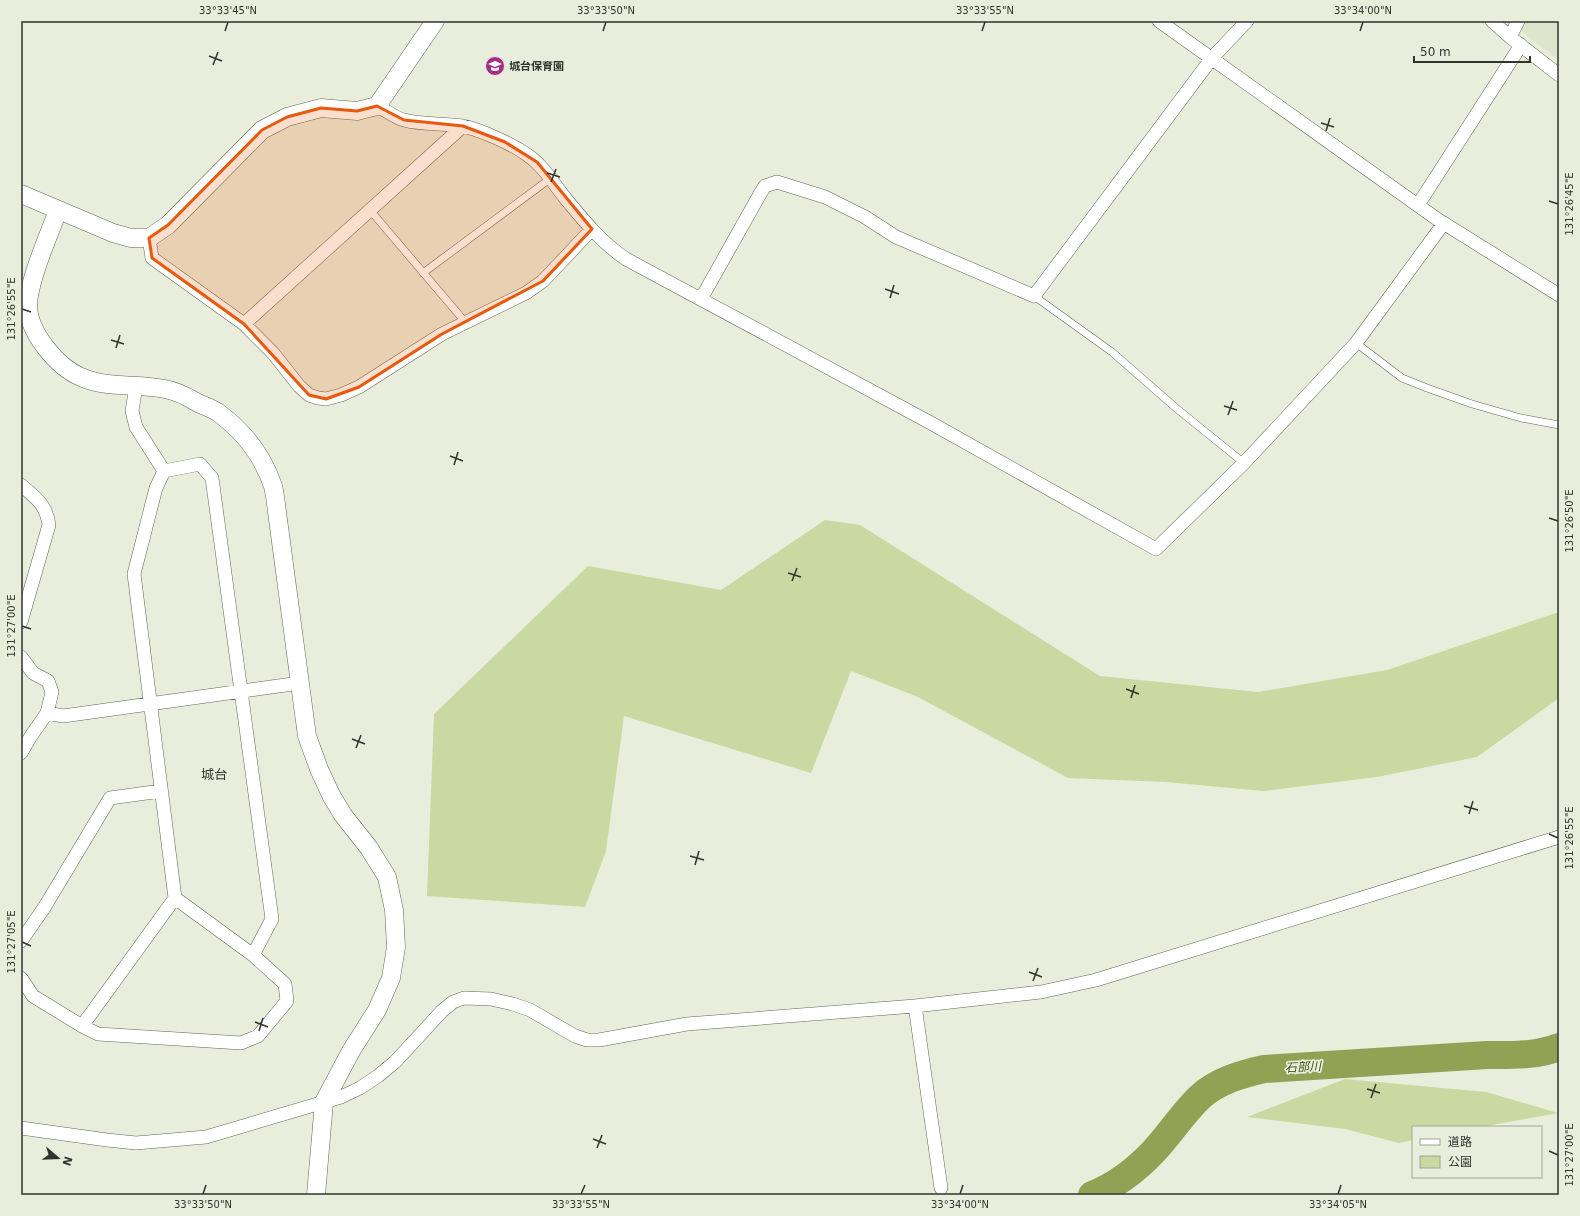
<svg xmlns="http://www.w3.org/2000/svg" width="1580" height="1216" font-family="'DejaVu Sans','Noto Sans JP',sans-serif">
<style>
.built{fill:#dee5cc}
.green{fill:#cad8a2}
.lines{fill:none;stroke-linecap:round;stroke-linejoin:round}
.river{stroke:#91a254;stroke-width:28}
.lane-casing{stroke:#626657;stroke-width:8}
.street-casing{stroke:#626657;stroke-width:14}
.secondary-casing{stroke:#626657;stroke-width:19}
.lane{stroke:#fff;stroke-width:7}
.street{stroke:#fff;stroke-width:13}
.secondary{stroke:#fff;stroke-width:18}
.marked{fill:#e8590c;fill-opacity:0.2;stroke:#e8590c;stroke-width:3;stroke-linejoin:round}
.ticks{fill:none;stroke:#31332c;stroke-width:1.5}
.labels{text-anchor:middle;stroke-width:3.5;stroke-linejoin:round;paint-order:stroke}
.poi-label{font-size:11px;font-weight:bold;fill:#31332c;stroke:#e9eedc;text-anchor:start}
.water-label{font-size:12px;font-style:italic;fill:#434e15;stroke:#e9eedc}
.quarter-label{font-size:13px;fill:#31332c;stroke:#e9eedc}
.neatline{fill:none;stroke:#31332c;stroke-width:1.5}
.ticks-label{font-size:10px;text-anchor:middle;fill:#31332c}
</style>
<rect width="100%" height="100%" fill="#e9eedc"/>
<path class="built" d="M 1526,21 L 1559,21 L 1559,61 L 1520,30 Z"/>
<path class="green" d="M 825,520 L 860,525 L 1100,676 L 1258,692 L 1387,670 L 1559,612 L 1559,698 L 1477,757 L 1377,777 L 1263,791 L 1166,782 L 1068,778 L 918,697 L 851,671 L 811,773 L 624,716 L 606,851 L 585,907 L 427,896 L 434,714 L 588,566 L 721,590 Z
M 1345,1079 L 1486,1092 L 1558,1113 L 1481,1127 L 1413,1127 L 1413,1140 L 1399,1143 L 1345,1129 L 1247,1117 Z"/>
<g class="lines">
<path class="river" d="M 1092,1195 C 1115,1186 1137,1169 1154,1151 C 1170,1134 1183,1113 1200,1097 C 1217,1081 1242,1074 1264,1069 L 1487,1055 C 1511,1055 1537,1056 1559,1047"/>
<g class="lane-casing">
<path id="lane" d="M 370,210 L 466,323
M 423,273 L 551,178
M 1034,296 L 1112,352 L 1176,408 L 1244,463
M 1356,343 L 1402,378 L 1427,388 L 1472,404 L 1521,418 L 1559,425"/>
</g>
<g class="street-casing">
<path id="street" d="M 1159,21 L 1437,219 L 1559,295
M 1492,21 L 1510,37 L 1559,75
M 1510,37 L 1518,21
M 377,106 C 386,110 395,118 404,120 C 421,125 444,123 462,126 C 479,129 512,144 526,154 C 543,165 553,183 566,199 C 584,221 602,243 626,259 L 929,422 L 1156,549 L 1244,463 L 1356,343 L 1444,223
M 1418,205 L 1521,45
M 149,238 L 152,258 L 244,324 L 273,353 L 299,386 L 309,395 L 318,398 L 326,399 L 341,395 L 359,387 L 442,334 L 526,293 L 543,281 L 592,229
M 701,299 L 760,194 L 765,186 L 777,182 L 825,197 L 865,217 L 896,237 L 1034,296 L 1212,58 L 1247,21
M 244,324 L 463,126
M 136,386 L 132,411 L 136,427 L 164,471
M 164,471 L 200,464 L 212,478 L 272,919 L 253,955
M 21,485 C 36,498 46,504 49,525 L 21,622
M 21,657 L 33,673 L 48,681 L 52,692 L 47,713 L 31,736 L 21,753
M 47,713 L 63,716 L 300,683
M 21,941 L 44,908 L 110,798 L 161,791
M 21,978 L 33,996 L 82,1026 L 98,1034 L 241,1043 L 258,1036 L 287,1001 L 285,984 L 253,955 L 175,898
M 915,1006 L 941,1188
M 82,1026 L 175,898 L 134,574 L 156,488 L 164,471
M 21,1128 L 107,1140 L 136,1143 L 206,1137 L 341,1097 L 360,1088 L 378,1076 L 395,1062 L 442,1011 L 453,1002 L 464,998 L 491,999 L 513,1004 L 530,1010 L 575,1036 L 587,1040 L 599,1040 L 687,1024 L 915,1006 L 1041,992 L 1096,980 L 1559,837"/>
</g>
<g class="secondary-casing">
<path id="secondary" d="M 21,194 L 113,233 L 131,238 L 149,238 L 168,225 L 262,130 L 287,117 L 321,108 L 357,111 L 377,106 L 435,21
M 58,210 C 49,235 29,279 28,305 C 28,332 57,367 81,377 C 107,389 138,383 165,389 C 176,391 188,397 198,403 C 205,406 214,409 220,414 C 244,432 263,457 273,486 C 275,494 276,504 277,512 L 307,736 L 319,769 L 331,795 L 343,815 L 369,848 L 387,877 L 394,910 L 396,947 L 391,978 L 377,1010 L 351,1051 L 324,1102 L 316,1195"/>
</g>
<use href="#lane" class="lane"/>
<use href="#street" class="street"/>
<use href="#secondary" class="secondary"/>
</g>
<path class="marked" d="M 377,106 L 404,120 L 463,126 L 505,142 L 537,162 L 592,229 L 543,281 L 442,334 L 359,387 L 326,399 L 309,395 L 244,324 L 152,258 L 149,238 L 168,225 L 262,130 L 287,117 L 321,108 L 357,111 Z"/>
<path class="ticks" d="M 225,31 L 228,22M 603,31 L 606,22M 982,31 L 985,22M 1360,31 L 1363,22M 209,56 L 222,61M 213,65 L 218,52M 1321,123 L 1334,127M 1326,131 L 1330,118M 547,173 L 560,177M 551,182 L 556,169M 1549,201 L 1558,204M 885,289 L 899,294M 890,298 L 894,285M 22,309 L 31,312M 111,340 L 124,344M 116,348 L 120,335M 1224,406 L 1237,410M 1228,415 L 1233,401M 450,456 L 463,461M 454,465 L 458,452M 1549,518 L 1558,521M 788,573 L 801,577M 792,581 L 797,568M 22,626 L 31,629M 1126,689 L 1139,694M 1131,698 L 1135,685M 352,739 L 365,744M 356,748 L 361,735M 1464,806 L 1478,810M 1469,814 L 1473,801M 1549,834 L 1558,838M 690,856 L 704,860M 695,865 L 699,851M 22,942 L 31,946M 1029,972 L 1042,977M 1033,981 L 1038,968M 255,1022 L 268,1027M 259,1031 L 263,1018M 1367,1089 L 1380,1093M 1371,1098 L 1376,1084M 593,1139 L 606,1144M 597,1148 L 602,1135M 1549,1151 L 1558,1155M 203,1194 L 206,1185M 581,1194 L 585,1185M 960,1194 L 963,1185M 1338,1194 L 1341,1185"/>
<defs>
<g id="school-disc" transform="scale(1)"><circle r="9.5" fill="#a52f87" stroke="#e9eedc"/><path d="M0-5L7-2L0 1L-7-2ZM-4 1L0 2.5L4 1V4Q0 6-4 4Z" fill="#fff"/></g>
</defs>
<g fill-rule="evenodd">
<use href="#school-disc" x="495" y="66"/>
</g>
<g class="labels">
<g class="poi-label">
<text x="509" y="70">城台保育園</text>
</g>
<g class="water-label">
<text transform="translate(1303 1067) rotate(-3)" y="4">石部川</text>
</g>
<g class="quarter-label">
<text x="214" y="779">城台</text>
</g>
</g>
<rect width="1580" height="1216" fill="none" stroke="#e9eedc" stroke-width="44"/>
<rect x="1412" y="1126" width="130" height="52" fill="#e9eedc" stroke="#9fa396"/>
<rect x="1420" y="1139" width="20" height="6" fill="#ffffff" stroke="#9fa396"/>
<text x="1448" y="1146" font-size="12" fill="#31332c">道路</text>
<rect x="1420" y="1156" width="20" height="12" fill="#cad8a2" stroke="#9fa396"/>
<text x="1448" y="1166" font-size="12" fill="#31332c">公園</text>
<g transform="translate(58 1158) rotate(109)" stroke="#e9eedc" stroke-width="3" paint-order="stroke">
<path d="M0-3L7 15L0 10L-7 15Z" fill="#31332c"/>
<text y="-6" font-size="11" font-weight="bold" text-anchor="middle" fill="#31332c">N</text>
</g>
<path d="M1414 56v6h116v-6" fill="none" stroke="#31332c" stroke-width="2"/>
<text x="1420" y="56" font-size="12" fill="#31332c" stroke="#e9eedc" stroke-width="3" paint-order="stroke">50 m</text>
<rect x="22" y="22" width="1536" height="1172" class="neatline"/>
<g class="ticks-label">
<text x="228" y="14">33°33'45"N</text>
<text x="606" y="14">33°33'50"N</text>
<text x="985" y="14">33°33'55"N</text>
<text x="1363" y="14">33°34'00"N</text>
<text transform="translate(1569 204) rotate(-90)" y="4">131°26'45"E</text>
<text transform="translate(11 309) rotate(-90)" y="4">131°26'55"E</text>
<text transform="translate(1569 521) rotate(-90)" y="4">131°26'50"E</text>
<text transform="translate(11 626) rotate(-90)" y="4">131°27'00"E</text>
<text transform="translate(1569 838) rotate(-90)" y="4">131°26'55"E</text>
<text transform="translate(11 942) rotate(-90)" y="4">131°27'05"E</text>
<text transform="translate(1569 1155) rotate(-90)" y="4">131°27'00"E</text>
<text x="203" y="1208">33°33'50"N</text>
<text x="581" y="1208">33°33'55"N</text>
<text x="960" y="1208">33°34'00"N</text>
<text x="1338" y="1208">33°34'05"N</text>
</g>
</svg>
